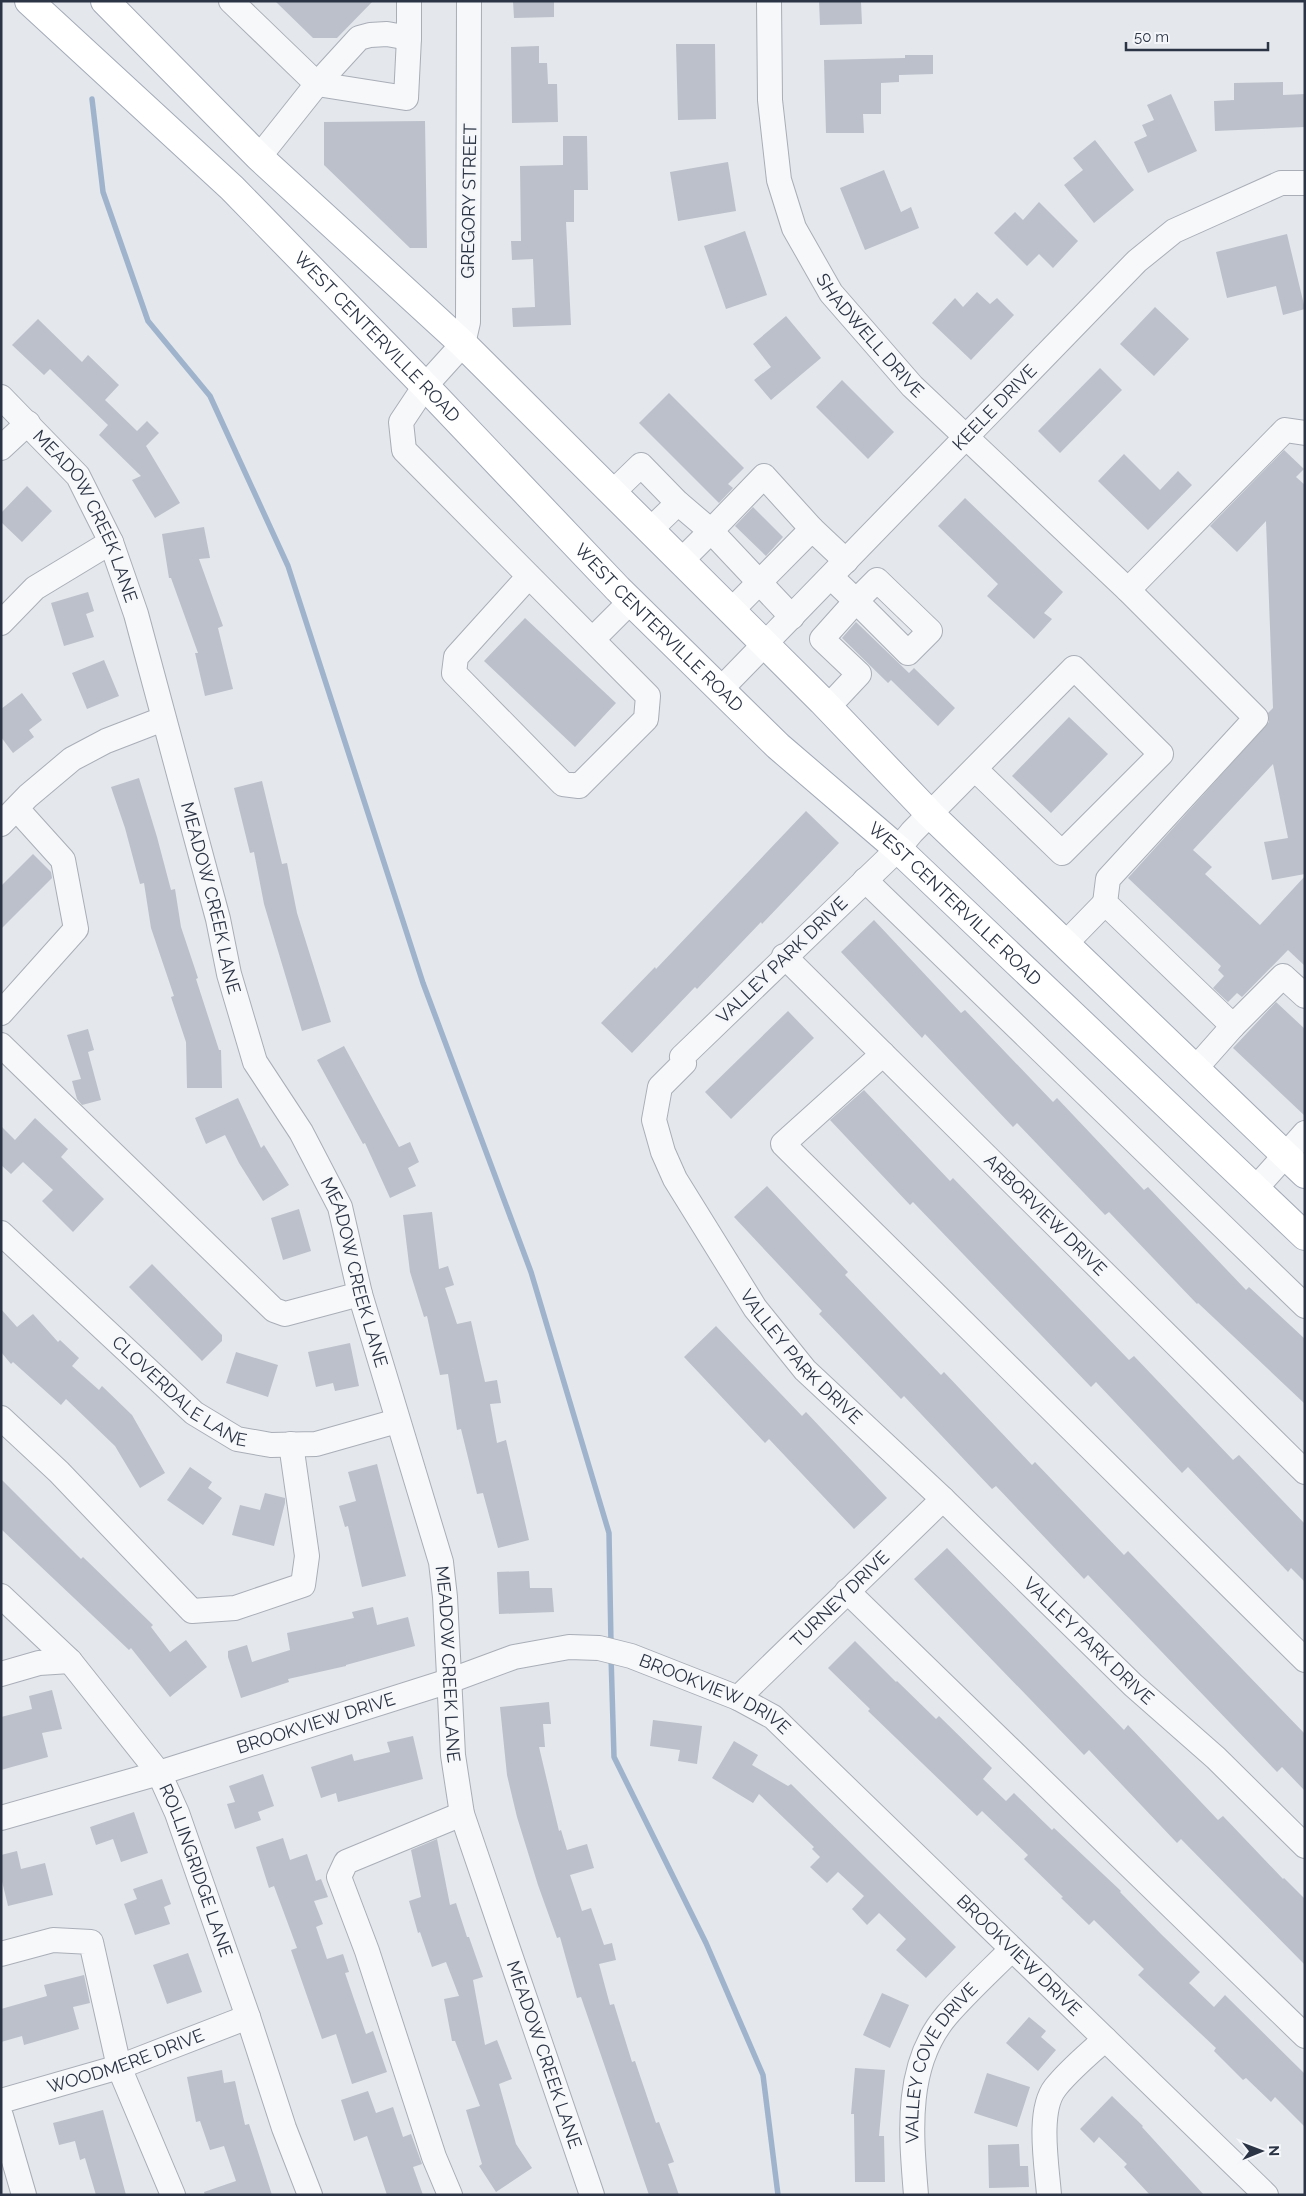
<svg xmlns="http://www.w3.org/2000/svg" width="1306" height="2196" font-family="Raleway,sans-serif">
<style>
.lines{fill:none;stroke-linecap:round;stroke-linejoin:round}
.stream{stroke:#9fb4cc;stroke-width:5.5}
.building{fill:#bbc0ca}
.minor-casing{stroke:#a9aeb7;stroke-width:26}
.major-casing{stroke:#a3abb8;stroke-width:30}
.minor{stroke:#f7f8fa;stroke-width:24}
.major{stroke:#fff;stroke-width:28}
.labels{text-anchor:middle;stroke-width:5;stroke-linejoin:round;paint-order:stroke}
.street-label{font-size:18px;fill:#2b3445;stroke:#f4f6f9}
</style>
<rect width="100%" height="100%" fill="#e4e7ec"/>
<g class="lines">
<path class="stream" d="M 92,99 L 103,192 L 148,321 L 210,396 L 288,566 L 423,983 L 531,1272 L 609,1533 L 611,1644
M 611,1656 L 614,1757 L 706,1943 L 763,2075 L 778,2195"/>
</g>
<path class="building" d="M 275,1 L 373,1 L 337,38 L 313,38 Z
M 513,1 L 554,1 L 554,17 L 514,18 Z
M 819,1 L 861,2 L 862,24 L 820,25 Z
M 676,44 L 715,44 L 716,119 L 678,120 Z
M 539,46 L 539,63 L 547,63 L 548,84 L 557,84 L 558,122 L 512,123 L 511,47 Z
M 905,55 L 933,55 L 933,74 L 899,75 L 899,82 L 881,83 L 881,114 L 863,114 L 864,133 L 826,133 L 824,60 L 905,58 Z
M 1283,82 L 1283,95 L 1305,94 L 1305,127 L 1215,131 L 1214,101 L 1234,100 L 1234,83 Z
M 1171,94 L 1197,151 L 1148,173 L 1134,142 L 1147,136 L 1142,125 L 1154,120 L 1147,105 Z
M 425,121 L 427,248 L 410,248 L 324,165 L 324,122 Z
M 563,136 L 587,136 L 588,190 L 574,190 L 574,222 L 566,222 L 571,325 L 513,327 L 512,308 L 535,307 L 533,259 L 512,260 L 511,241 L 521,241 L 520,166 L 563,165 Z
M 1095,140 L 1134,190 L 1094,223 L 1064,185 L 1083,170 L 1073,158 Z
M 728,162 L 736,211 L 678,221 L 670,172 Z
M 884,170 L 901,212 L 911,207 L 919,228 L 865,250 L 840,188 Z
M 1039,202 L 1078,241 L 1053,268 L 1039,254 L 1027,266 L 994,233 L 1015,212 L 1023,220 Z
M 745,231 L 767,295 L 726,309 L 704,246 Z
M 1287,234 L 1305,309 L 1283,315 L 1276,286 L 1227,298 L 1216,252 Z
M 977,292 L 990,304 L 997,298 L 1014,315 L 971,360 L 932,323 L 955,298 L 963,307 Z
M 1155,307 L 1189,339 L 1154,376 L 1120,344 Z
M 786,316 L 821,358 L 771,400 L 754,380 L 771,367 L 753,344 Z
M 38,319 L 82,362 L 88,355 L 119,385 L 105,400 L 137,431 L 147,421 L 159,433 L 146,446 L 180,503 L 155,518 L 132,480 L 141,476 L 99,435 L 108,425 L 50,369 L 44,375 L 12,345 Z
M 1100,368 L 1122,390 L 1060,453 L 1038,431 Z
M 842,380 L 894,432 L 868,459 L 816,407 Z
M 669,393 L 744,468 L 728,484 L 733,488 L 719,503 L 639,423 Z
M 1284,450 L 1304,469 L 1296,477 L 1305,485 L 1305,874 L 1272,880 L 1264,842 L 1288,838 L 1273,764 L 1193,850 L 1212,867 L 1205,874 L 1260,925 L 1305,876 L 1305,966 L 1288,950 L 1242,997 L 1237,993 L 1228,1002 L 1213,988 L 1224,976 L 1218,970 L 1221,966 L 1128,878 L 1269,722 L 1268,713 L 1273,708 L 1266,521 L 1237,552 L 1210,526 Z
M 1124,454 L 1160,490 L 1178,471 L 1192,485 L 1148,530 L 1098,481 Z
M 27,486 L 52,511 L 22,542 L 1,522 L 1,513 Z
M 965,498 L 1063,592 L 1044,613 L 1052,619 L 1034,639 L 987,596 L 998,584 L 938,526 Z
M 753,507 L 783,537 L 766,556 L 735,526 Z
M 204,527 L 210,558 L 199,559 L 223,626 L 218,628 L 233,689 L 205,696 L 195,653 L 198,653 L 171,578 L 169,578 L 162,534 Z
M 88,592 L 94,611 L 86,614 L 94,637 L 64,646 L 51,603 Z
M 525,618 L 616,703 L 575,747 L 484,661 Z
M 856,622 L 909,673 L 914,668 L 955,708 L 938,726 L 891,680 L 888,683 L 842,638 Z
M 104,660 L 119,696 L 87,709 L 72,673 Z
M 22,693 L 42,720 L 29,730 L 34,737 L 13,753 L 1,737 L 1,709 Z
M 1069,717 L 1108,754 L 1051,813 L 1012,776 Z
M 139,778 L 157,837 L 171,890 L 175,889 L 181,927 L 198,978 L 196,979 L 219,1050 L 221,1050 L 222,1088 L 187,1088 L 186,1042 L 171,997 L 174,996 L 151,928 L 144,883 L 140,884 L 125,828 L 111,787 Z
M 262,781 L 282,864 L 287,863 L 297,913 L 331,1022 L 302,1031 L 264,904 L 254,852 L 250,853 L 234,788 Z
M 806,811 L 839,843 L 762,924 L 761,922 L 697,989 L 695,987 L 632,1053 L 601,1023 L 655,967 L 656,969 Z
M 33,854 L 51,872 L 52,878 L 1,929 L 1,886 Z
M 874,920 L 961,1013 L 965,1010 L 1053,1102 L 1057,1098 L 1144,1190 L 1148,1187 L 1246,1290 L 1249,1287 L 1305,1339 L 1305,1404 L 1198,1303 L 1197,1304 L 1109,1212 L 1105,1215 L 1017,1123 L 1013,1127 L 925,1034 L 922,1038 L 841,952 Z
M 1276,1002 L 1305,1029 L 1305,1116 L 1233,1048 Z
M 788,1011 L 814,1038 L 731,1119 L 705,1092 Z
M 88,1029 L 94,1050 L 88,1052 L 101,1100 L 82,1105 L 77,1099 L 72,1081 L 81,1079 L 67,1035 Z
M 344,1046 L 399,1147 L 410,1142 L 419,1162 L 408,1168 L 416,1186 L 390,1198 L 365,1143 L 363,1144 L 317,1060 Z
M 864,1090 L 950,1181 L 953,1178 L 1129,1360 L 1134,1356 L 1233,1460 L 1239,1455 L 1305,1524 L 1305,1582 L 1291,1568 L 1288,1572 L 1188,1467 L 1182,1473 L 1096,1382 L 1091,1387 L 913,1202 L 910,1205 L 830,1120 Z
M 238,1098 L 261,1148 L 264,1145 L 289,1185 L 263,1201 L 239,1163 L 225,1135 L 206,1144 L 195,1118 Z
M 35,1118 L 68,1149 L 61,1157 L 104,1199 L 73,1232 L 42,1201 L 53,1190 L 23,1162 L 11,1174 L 1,1165 L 1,1126 L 15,1140 Z
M 767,1186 L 848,1272 L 845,1275 L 941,1375 L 944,1372 L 1032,1465 L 1035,1462 L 1124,1555 L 1128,1551 L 1305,1734 L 1305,1791 L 1282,1767 L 1277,1772 L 1088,1575 L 1084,1579 L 996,1486 L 992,1489 L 904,1396 L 901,1399 L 819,1314 L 822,1311 L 734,1217 Z
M 299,1209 L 311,1251 L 283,1260 L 271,1218 Z
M 432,1212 L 439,1269 L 448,1266 L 454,1285 L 445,1288 L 457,1324 L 471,1321 L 485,1382 L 497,1380 L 501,1403 L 490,1404 L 497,1443 L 506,1440 L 529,1540 L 498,1548 L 483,1493 L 477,1494 L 461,1429 L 457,1430 L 448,1374 L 440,1375 L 427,1316 L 424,1317 L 410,1272 L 403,1215 Z
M 152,1264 L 222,1335 L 222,1341 L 202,1361 L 129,1287 Z
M 1,1309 L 17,1327 L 33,1314 L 58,1342 L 60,1340 L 79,1358 L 72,1366 L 99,1390 L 102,1386 L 132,1415 L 165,1473 L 140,1488 L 115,1446 L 66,1399 L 61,1405 L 13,1362 L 11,1364 L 1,1352 Z
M 716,1326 L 802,1416 L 806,1412 L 887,1498 L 854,1529 L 769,1439 L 765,1443 L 684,1357 Z
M 350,1343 L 359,1386 L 335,1391 L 333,1383 L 316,1387 L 308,1352 Z
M 236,1352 L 278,1365 L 268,1397 L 226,1383 Z
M 377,1464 L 406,1576 L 362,1587 L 348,1526 L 345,1527 L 339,1506 L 356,1501 L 348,1472 Z
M 190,1467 L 212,1482 L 208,1488 L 222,1498 L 203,1525 L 167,1500 Z
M 1,1479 L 81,1559 L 83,1557 L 153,1625 L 151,1627 L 170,1652 L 186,1640 L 207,1667 L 170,1697 L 131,1648 L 129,1650 L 1,1529 Z
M 265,1493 L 285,1498 L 285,1503 L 274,1546 L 232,1535 L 240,1505 L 260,1510 Z
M 947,1548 L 1124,1730 L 1128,1725 L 1218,1820 L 1223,1816 L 1283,1879 L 1284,1878 L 1305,1899 L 1305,1965 L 1181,1839 L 1177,1843 L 1089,1750 L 1084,1755 L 914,1579 Z
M 529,1571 L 530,1588 L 552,1588 L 554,1612 L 499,1614 L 497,1572 Z
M 373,1607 L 377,1625 L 408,1617 L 415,1646 L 346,1665 L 346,1666 L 288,1679 L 289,1682 L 241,1698 L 228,1657 L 228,1651 L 247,1645 L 252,1662 L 290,1650 L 287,1633 L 354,1618 L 352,1612 Z
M 855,1641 L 896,1682 L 897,1681 L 936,1719 L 939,1716 L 992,1768 L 983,1779 L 1006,1801 L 1014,1793 L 1052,1830 L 1054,1828 L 1121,1891 L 1120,1892 L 1161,1934 L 1200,1972 L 1189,1983 L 1214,2007 L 1225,1995 L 1305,2074 L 1305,2127 L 1275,2097 L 1271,2102 L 1246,2078 L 1243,2080 L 1214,2051 L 1216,2048 L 1138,1975 L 1144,1969 L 1094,1920 L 1089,1925 L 1061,1898 L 1063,1897 L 1024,1859 L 1028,1855 L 982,1811 L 977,1816 L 868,1711 L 870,1709 L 828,1668 Z
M 52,1690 L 62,1729 L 42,1733 L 48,1757 L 1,1770 L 1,1717 L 32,1709 L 29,1696 Z
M 549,1702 L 551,1724 L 543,1724 L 545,1747 L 539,1747 L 559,1831 L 561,1830 L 567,1850 L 587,1844 L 594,1868 L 570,1875 L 582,1911 L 591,1908 L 604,1945 L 612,1943 L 616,1960 L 599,1964 L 610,2005 L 614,2004 L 632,2062 L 635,2061 L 656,2123 L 659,2122 L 674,2162 L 668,2164 L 679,2195 L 649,2195 L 581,1997 L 577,1998 L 560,1937 L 557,1938 L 538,1885 L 517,1817 L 507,1775 L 500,1707 Z
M 653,1720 L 702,1726 L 697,1764 L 678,1761 L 680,1750 L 650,1746 Z
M 413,1736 L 423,1779 L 338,1802 L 336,1793 L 321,1798 L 311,1767 L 352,1754 L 354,1761 L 390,1752 L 387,1742 Z
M 734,1741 L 758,1755 L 752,1765 L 788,1786 L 791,1784 L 956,1947 L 926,1978 L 896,1950 L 906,1939 L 879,1913 L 867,1925 L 852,1909 L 864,1896 L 838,1872 L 827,1883 L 810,1867 L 820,1857 L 812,1849 L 814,1847 L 759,1794 L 753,1803 L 712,1778 Z
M 263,1774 L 274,1806 L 258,1812 L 261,1820 L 235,1829 L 227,1804 L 235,1802 L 229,1786 Z
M 134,1812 L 148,1853 L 121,1862 L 113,1839 L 96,1845 L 90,1827 Z
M 283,1838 L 290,1860 L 307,1854 L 316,1881 L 321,1879 L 328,1897 L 314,1901 L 323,1924 L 316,1927 L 327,1959 L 343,1954 L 349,1972 L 345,1973 L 366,2034 L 373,2031 L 387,2072 L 352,2084 L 336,2034 L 322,2039 L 291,1950 L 297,1948 L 274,1886 L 269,1888 L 256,1847 Z
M 437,1839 L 450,1905 L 456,1903 L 467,1937 L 469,1937 L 483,1977 L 473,1980 L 485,2045 L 497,2040 L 512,2079 L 499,2084 L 516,2144 L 532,2168 L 496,2192 L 479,2166 L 482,2164 L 466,2110 L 480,2106 L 455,2041 L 452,2041 L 444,1999 L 459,1996 L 446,1962 L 432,1967 L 420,1932 L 418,1933 L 409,1901 L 421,1897 L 411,1850 Z
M 17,1851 L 21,1869 L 45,1863 L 53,1895 L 8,1906 L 1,1877 L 1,1855 Z
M 162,1879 L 171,1904 L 164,1907 L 170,1924 L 135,1935 L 124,1904 L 137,1899 L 133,1889 Z
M 188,1953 L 202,1992 L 167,2004 L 153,1965 Z
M 84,1975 L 90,2003 L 73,2007 L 79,2029 L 24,2045 L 22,2036 L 1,2042 L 1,2009 L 47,1996 L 44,1985 Z
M 882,1993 L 909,2005 L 890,2048 L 863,2035 Z
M 1029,2017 L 1046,2031 L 1041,2037 L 1056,2050 L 1038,2071 L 1006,2043 Z
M 855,2068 L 885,2070 L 879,2136 L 884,2136 L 885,2182 L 855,2182 L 854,2114 L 851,2114 Z
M 222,2070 L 224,2083 L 235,2081 L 245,2125 L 249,2124 L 272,2195 L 205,2195 L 204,2192 L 236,2181 L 224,2146 L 210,2150 L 200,2121 L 196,2122 L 187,2077 Z
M 987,2073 L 1030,2087 L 1017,2127 L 974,2113 Z
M 368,2091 L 376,2113 L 393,2107 L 403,2137 L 411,2134 L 422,2164 L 413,2167 L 423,2195 L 387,2195 L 367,2136 L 354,2141 L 341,2100 Z
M 1112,2096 L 1143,2126 L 1142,2127 L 1204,2195 L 1150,2195 L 1124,2167 L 1127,2164 L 1099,2137 L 1094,2143 L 1080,2129 Z
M 103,2110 L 114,2151 L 126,2195 L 96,2195 L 85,2158 L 80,2160 L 75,2141 L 59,2145 L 53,2123 Z
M 1019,2144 L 1020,2166 L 1028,2166 L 1029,2187 L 989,2188 L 988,2145 Z"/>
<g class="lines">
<g class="minor-casing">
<g id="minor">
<path d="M 231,1 L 317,84 L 406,98 L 409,38"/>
<path d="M 469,1 L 468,322 L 463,344 L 425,386 L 401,422 L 404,450 L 648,696 L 646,719 L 579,786 L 563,784 L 454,673 L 456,657 L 529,576"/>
<path id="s1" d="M 769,1 L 770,100 L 779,180 L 794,228 L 831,293 L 912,386 L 1128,590 L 1256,718 L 1108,879 L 1105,903 L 1233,1026 L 1283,976 L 1305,996"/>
<path d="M 259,157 L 317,84 L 359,38 L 370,35 L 387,34 L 409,38 L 409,1"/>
<path id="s2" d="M 1,397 L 78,476 L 111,542 L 136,614 L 218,919 L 229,974 L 255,1062 L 301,1132 L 340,1207 L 360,1294 L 441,1562 L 445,1597 L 453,1755 L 462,1814 L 592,2195"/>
<path d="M 1,448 L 28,423"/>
<path d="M 612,493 L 641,465 L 678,503 L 650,530"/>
<path d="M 678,503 L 711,531 L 764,476 L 812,529"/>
<path d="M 681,561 L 711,531 L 792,617"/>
<path d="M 877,580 L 930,631 L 908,653 L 856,601 Z"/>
<path d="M 1128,590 L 1285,430 L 1305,433"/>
<path d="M 731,611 L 812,529 L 846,561"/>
<path d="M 1,623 L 35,588 L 111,542"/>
<path d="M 593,639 L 631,601"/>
<path id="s3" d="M 720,690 L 1137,261 L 1174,231 L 1281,183 L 1305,183"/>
<path d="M 828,707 L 859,674 L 822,639 L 856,601 L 831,577"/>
<path id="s4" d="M 975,769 L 1062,853 L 1161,754 L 1074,668 L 912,832 L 898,849 L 682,1057 L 684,1063 L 660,1087 L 654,1120 L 663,1152 L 675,1179 L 755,1308 L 805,1370 L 943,1499 L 1133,1685 L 1216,1758 L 1305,1846"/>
<path d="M 1,824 L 28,796 L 72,759 L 106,741 L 163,719"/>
<path d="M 865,880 L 1305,1306"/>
<path d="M 1065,944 L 1105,903"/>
<path id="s5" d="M 784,956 L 1305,1472"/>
<path d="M 1,1013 L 76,929 L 63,860 L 17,809"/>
<path d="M 1,1045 L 274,1310 L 285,1314 L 360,1294"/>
<path d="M 883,1054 L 783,1144 L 1305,1660"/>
<path d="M 1195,1069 L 1233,1026"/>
<path d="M 1255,1189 L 1305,1133"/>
<path id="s6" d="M 1,1233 L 194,1413 L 237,1439 L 271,1445 L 316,1444 L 397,1421"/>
<path d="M 1,1418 L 59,1472 L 192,1611 L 235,1608 L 303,1585 L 307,1556 L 291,1444"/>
<path d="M 847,1591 L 1305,2036"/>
<path id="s7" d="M 1,1596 L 70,1661 L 159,1773 L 177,1813 L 248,2017 L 284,2128 L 310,2195"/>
<path d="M 1,1674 L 39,1663 L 70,1661"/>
<path id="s8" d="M 738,1698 L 943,1499"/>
<path id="s9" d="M 1,1818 L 159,1773 L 449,1681 L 514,1657 L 569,1647 L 599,1648 L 631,1656 L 738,1698 L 773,1717 L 1266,2195"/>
<path d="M 1,1954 L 53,1940 L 91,1942 L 119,2067 L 173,2195"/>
<path id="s10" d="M 1,2101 L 119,2067 L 248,2017"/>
<path d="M 1,2116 L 24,2195"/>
<path d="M 450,2195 L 434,2157 L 367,1951 L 339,1877 L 346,1862 L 462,1814"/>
<path id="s11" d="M 916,2195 C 911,2134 904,2065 947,2015 C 967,1992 990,1971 1012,1949"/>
<path d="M 1049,2195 C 1047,2167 1037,2111 1055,2088 C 1069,2070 1088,2055 1105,2039"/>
</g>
</g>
<g class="major-casing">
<g id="major">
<path id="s12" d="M 29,1 L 232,188 L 425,386 L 618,589 L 778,746 L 898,849 L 1305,1236"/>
<path d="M 105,1 L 259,157 L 463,344 L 822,701 L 931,815 L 1305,1174"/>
</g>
</g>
<use href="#minor" class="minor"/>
<use href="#major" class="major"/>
</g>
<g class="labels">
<g class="street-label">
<text transform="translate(469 201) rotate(-89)" y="6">GREGORY STREET</text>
<text dy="6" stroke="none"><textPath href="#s1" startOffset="362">SHADWELL DRIVE</textPath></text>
<text dy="6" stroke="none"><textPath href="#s12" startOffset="484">WEST CENTERVILLE ROAD</textPath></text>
<text dy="6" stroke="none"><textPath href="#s3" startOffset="394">KEELE DRIVE</textPath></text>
<text dy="6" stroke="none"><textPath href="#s2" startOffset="149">MEADOW CREEK LANE</textPath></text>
<text dy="6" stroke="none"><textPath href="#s12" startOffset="889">WEST CENTERVILLE ROAD</textPath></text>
<text dy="6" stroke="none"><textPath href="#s2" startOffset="554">MEADOW CREEK LANE</textPath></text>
<text dy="6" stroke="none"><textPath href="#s12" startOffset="1294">WEST CENTERVILLE ROAD</textPath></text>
<text transform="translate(782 960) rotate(-44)" y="6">VALLEY PARK DRIVE</text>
<text dy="6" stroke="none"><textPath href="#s5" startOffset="368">ARBORVIEW DRIVE</textPath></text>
<text dy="6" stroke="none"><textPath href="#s2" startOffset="959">MEADOW CREEK LANE</textPath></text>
<text dy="6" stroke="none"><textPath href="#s4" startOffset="1291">VALLEY PARK DRIVE</textPath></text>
<text dy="6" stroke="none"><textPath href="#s6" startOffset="240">CLOVERDALE LANE</textPath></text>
<text dy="6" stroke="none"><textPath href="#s8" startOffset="142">TURNEY DRIVE</textPath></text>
<text dy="6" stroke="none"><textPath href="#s4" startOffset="1696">VALLEY PARK DRIVE</textPath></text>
<text dy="6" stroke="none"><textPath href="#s2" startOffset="1364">MEADOW CREEK LANE</textPath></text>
<text dy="6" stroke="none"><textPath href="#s9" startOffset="749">BROOKVIEW DRIVE</textPath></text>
<text dy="6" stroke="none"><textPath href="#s9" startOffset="329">BROOKVIEW DRIVE</textPath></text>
<text dy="6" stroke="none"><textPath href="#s7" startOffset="342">ROLLINGRIDGE LANE</textPath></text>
<text dy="6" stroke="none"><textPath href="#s9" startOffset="1154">BROOKVIEW DRIVE</textPath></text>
<text dy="6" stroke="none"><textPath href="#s2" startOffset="1769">MEADOW CREEK LANE</textPath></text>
<text dy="6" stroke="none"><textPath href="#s10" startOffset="131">WOODMERE DRIVE</textPath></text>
<text dy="6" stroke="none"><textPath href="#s11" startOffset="140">VALLEY COVE DRIVE</textPath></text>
</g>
</g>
<rect width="1306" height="2196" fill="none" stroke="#2b3445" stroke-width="5"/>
<g transform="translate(1261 2151) rotate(89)" stroke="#f4f6f9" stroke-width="4" paint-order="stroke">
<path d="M0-4L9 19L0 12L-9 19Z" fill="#2b3445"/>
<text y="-8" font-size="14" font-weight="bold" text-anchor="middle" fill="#2b3445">N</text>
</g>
<path d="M1126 42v8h142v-8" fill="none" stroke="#2b3445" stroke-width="2.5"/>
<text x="1134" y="42" font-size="15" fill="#2b3445" stroke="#f4f6f9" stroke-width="4" paint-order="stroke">50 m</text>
</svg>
